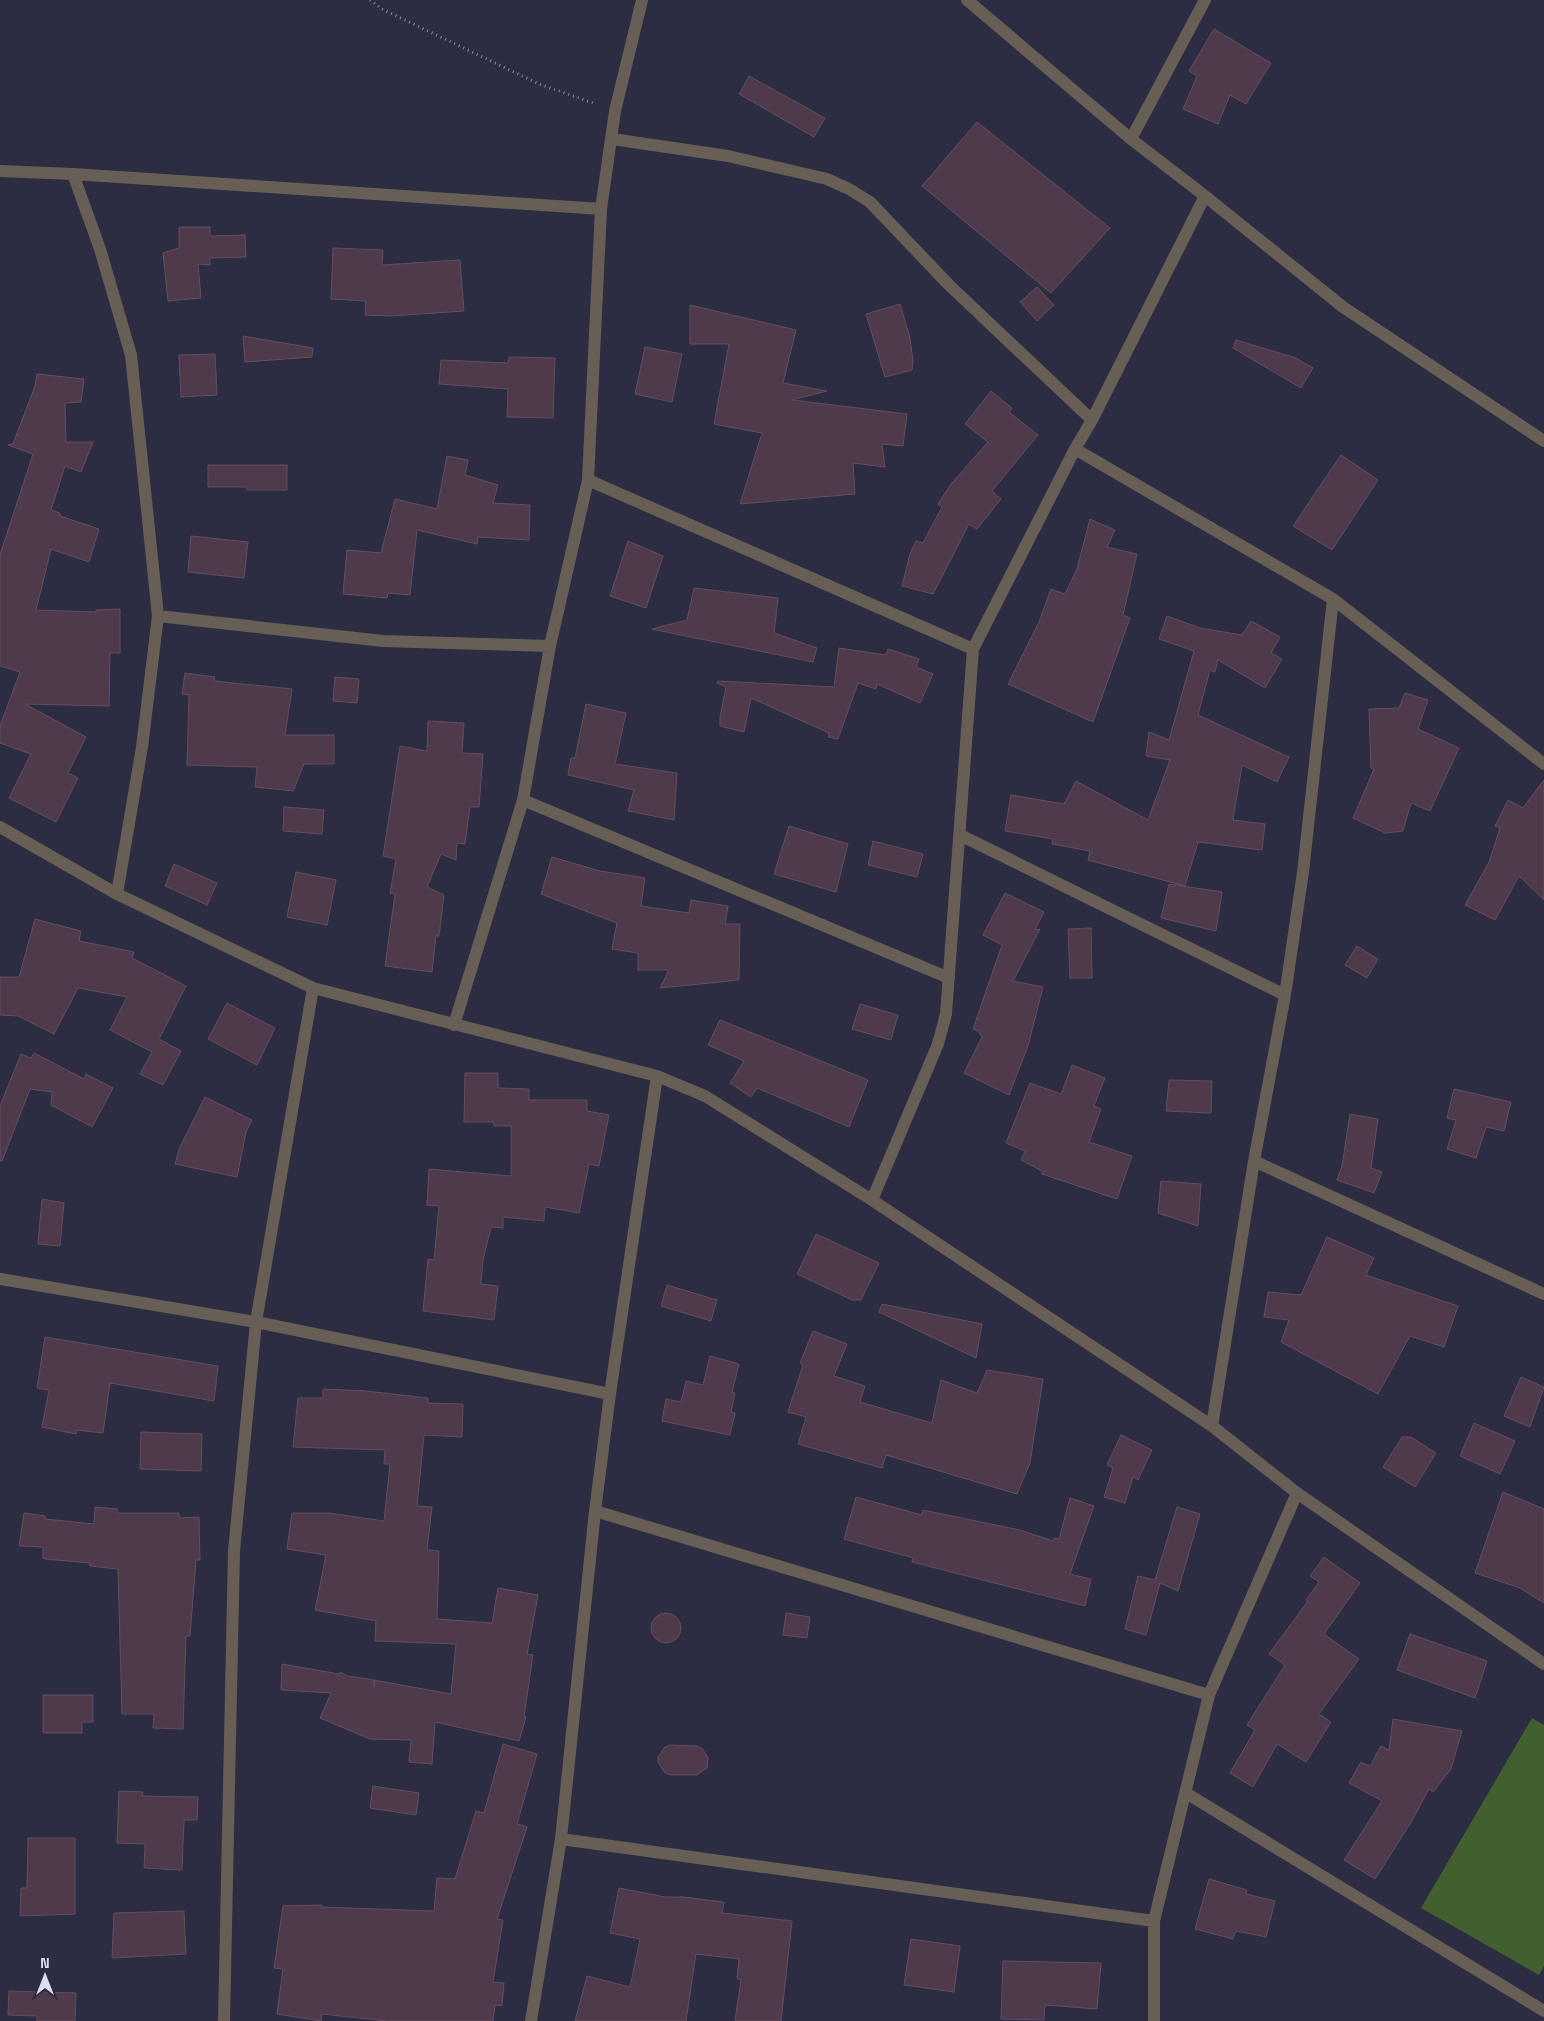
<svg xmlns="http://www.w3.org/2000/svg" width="1544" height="2021" font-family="'Space Grotesk',sans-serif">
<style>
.green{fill:#425f30}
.building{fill:#4e3a4a;stroke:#644e5f}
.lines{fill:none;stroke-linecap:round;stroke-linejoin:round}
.path{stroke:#8a8b9d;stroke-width:3;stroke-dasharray:1 4;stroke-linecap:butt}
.minor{stroke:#675f56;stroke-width:12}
</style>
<rect width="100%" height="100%" fill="#2c2c42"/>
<path class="green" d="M 1532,1718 L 1544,1725 L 1544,1966 L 1539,1975 L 1421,1908 Z"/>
<path class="building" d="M 1214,29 L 1271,63 L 1246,104 L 1230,95 L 1218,124 L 1183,109 L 1197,76 L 1189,71 Z
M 749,76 L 825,118 L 814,137 L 739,94 Z
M 977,122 L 1110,228 L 1051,293 L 922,186 Z
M 179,227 L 210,227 L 210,236 L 245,235 L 246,257 L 210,258 L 210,265 L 198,264 L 201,298 L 168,301 L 163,253 L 179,248 Z
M 333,248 L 383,250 L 382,265 L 460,260 L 464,311 L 390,316 L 365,315 L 366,301 L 331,299 Z
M 1037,287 L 1054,305 L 1037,321 L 1020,302 Z
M 900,304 L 910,338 L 913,361 L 912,370 L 885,377 L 866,314 Z
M 690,305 L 796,330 L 783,383 L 827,391 L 792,400 L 907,414 L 903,446 L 882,444 L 885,467 L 853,463 L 855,494 L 740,504 L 762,433 L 714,424 L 729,344 L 690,344 Z
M 243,336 L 313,348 L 312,357 L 245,362 Z
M 1236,340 L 1296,358 L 1313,368 L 1301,388 L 1233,348 Z
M 645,347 L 682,354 L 672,402 L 635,394 Z
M 215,354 L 217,395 L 181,397 L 179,355 Z
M 509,357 L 555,358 L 553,418 L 507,417 L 508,389 L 439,384 L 441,360 L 508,363 Z
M 37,374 L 84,379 L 81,402 L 65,403 L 66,442 L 93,442 L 81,472 L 65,466 L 51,510 L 60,513 L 60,516 L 99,529 L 89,562 L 51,549 L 36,610 L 96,612 L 96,610 L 120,609 L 120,653 L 110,653 L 109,706 L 25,704 L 86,737 L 68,773 L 78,778 L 56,822 L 9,798 L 31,754 L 0,743 L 0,726 L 20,672 L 0,666 L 0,555 L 33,454 L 8,445 L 13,444 L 35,386 Z
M 991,391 L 1012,408 L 1009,412 L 1038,435 L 992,491 L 1001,499 L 977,529 L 969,524 L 933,594 L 902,586 L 910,554 L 916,541 L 923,543 L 942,507 L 938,504 L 951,484 L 988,442 L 965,424 Z
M 1341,455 L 1378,480 L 1332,550 L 1293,526 Z
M 447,456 L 468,460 L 465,475 L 498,485 L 493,503 L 530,505 L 529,540 L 478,537 L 477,544 L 417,530 L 410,595 L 388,593 L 387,598 L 343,594 L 347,550 L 381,553 L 395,499 L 437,509 Z
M 208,465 L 287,465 L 287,490 L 247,490 L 247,487 L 208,487 Z
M 1090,519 L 1115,530 L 1107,547 L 1137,554 L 1123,615 L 1130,618 L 1093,722 L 1008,684 L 1039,622 L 1051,589 L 1065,594 L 1077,569 Z
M 191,536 L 248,542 L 244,578 L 188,572 Z
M 628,541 L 663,556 L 646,608 L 610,596 Z
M 694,588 L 778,598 L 774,633 L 817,648 L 813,662 L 652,629 L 687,620 Z
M 1167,616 L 1200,628 L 1242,635 L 1251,621 L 1280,637 L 1271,653 L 1282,659 L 1265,688 L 1218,660 L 1215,672 L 1210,670 L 1198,715 L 1289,757 L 1277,782 L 1242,765 L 1233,820 L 1265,824 L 1262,850 L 1198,842 L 1185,886 L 1088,860 L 1090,851 L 1052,844 L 1053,839 L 1005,831 L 1011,795 L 1064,804 L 1076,781 L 1148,820 L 1170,760 L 1146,756 L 1149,732 L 1169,740 L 1194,651 L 1159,639 Z
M 839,648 L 886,655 L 888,649 L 919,659 L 916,667 L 933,674 L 920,703 L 877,684 L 876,689 L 858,683 L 838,739 L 828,737 L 829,733 L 751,698 L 744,732 L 720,726 L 720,717 L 726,687 L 717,683 L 718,681 L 834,687 Z
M 185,673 L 215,677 L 214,681 L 292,689 L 285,735 L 334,735 L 334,764 L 304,764 L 293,791 L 255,787 L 257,767 L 187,765 L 189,695 L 182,694 Z
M 335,677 L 359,679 L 357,703 L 333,701 Z
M 1405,693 L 1428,700 L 1418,729 L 1459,748 L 1430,811 L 1411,803 L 1403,831 L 1385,833 L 1353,818 L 1374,769 L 1371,768 L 1369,709 L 1399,708 Z
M 586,704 L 626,713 L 615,764 L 677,773 L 674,820 L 628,811 L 634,790 L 568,775 L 571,758 L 575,758 Z
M 428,721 L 464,723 L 462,753 L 483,754 L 479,807 L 470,807 L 465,844 L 457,843 L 456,860 L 441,854 L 427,887 L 444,895 L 439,936 L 436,936 L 432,972 L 385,966 L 395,894 L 390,893 L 396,859 L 383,856 L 400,746 L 427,751 Z
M 1544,780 L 1544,900 L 1519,876 L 1495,920 L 1465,905 L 1489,862 L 1500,828 L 1495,826 L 1508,800 L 1523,808 Z
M 284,807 L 324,810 L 322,834 L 283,831 Z
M 789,826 L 848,844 L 836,892 L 774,874 Z
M 873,841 L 923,854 L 917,877 L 868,865 Z
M 552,857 L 600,871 L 645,878 L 641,906 L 689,913 L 691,900 L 728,906 L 725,924 L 740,924 L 739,980 L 660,988 L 669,970 L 638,970 L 638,953 L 612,949 L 617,923 L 541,894 Z
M 174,864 L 217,883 L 207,905 L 165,886 Z
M 296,872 L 336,880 L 327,925 L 287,917 Z
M 1169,884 L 1222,892 L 1216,931 L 1161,918 Z
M 1005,893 L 1044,912 L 1035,930 L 1040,929 L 1013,981 L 1043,987 L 1028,1046 L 1009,1095 L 964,1073 L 982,1037 L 978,1031 L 973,1029 L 1002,945 L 983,935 Z
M 35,919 L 81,931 L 79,941 L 134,952 L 132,958 L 186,986 L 159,1039 L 181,1051 L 163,1085 L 140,1074 L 152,1052 L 110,1030 L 127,997 L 78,988 L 54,1034 L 18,1016 L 0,1015 L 0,977 L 19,977 Z
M 1091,928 L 1092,978 L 1070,978 L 1068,929 Z
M 1357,946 L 1378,959 L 1367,978 L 1345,965 Z
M 227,1003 L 275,1028 L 257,1065 L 208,1039 Z
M 860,1004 L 898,1015 L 891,1040 L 852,1029 Z
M 720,1020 L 868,1080 L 849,1127 L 757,1088 L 751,1097 L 730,1083 L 744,1061 L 708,1045 Z
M 34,1053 L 84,1079 L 86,1074 L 113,1088 L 92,1127 L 51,1105 L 52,1092 L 30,1089 L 2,1161 L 0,1161 L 0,1106 L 21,1054 L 31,1058 Z
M 1072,1065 L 1105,1078 L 1094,1106 L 1101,1109 L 1089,1142 L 1132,1156 L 1117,1199 L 1042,1174 L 1042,1171 L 1021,1160 L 1025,1151 L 1006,1143 L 1030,1083 L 1061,1094 Z
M 465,1073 L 498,1073 L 498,1088 L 529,1089 L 529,1100 L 587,1100 L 587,1111 L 609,1115 L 599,1166 L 589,1164 L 579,1213 L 545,1207 L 544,1221 L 503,1217 L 503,1228 L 491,1227 L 483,1260 L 481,1284 L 498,1286 L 494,1320 L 423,1311 L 428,1259 L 434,1260 L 439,1206 L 427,1205 L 429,1169 L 511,1176 L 511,1126 L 494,1126 L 494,1122 L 464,1122 Z
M 1169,1080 L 1212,1081 L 1211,1113 L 1166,1111 Z
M 1454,1089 L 1511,1102 L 1504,1131 L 1486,1127 L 1476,1158 L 1447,1149 L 1456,1120 L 1447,1118 Z
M 205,1097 L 252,1120 L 246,1132 L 237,1177 L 175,1164 L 179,1149 Z
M 1350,1114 L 1378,1119 L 1371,1168 L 1382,1172 L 1374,1193 L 1337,1180 L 1342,1166 Z
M 1161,1181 L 1201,1184 L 1198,1226 L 1158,1213 Z
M 42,1199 L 64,1203 L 60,1246 L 38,1244 Z
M 816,1234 L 879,1263 L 861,1300 L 852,1300 L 797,1274 Z
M 1327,1237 L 1374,1258 L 1366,1275 L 1458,1306 L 1444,1347 L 1410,1336 L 1378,1394 L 1281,1342 L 1289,1320 L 1264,1317 L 1268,1292 L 1301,1295 Z
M 667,1285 L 717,1300 L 711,1321 L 661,1306 Z
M 882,1304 L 982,1324 L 976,1358 L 879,1312 Z
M 813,1331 L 847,1344 L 834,1376 L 865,1386 L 860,1402 L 932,1423 L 941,1380 L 977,1393 L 987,1370 L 1043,1379 L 1030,1463 L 1017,1494 L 886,1455 L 882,1468 L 798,1444 L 806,1417 L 788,1412 L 803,1365 L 800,1363 Z
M 45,1337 L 218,1366 L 214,1401 L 110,1383 L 103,1433 L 77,1430 L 76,1434 L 42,1427 L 49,1390 L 37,1388 Z
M 710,1356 L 739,1364 L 732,1392 L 735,1393 L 731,1412 L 735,1413 L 730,1435 L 662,1421 L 666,1399 L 681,1402 L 686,1381 L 703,1385 Z
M 1521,1377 L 1544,1387 L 1530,1427 L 1504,1416 Z
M 323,1389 L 366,1391 L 428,1398 L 428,1403 L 463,1404 L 462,1437 L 424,1435 L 417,1506 L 432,1507 L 427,1550 L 439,1551 L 437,1619 L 492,1623 L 498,1588 L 538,1595 L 527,1654 L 533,1655 L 524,1717 L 526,1717 L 519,1741 L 435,1722 L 432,1764 L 409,1762 L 411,1740 L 370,1739 L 320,1718 L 331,1693 L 281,1690 L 282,1664 L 339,1674 L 340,1672 L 348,1676 L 374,1680 L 374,1687 L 374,1680 L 451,1694 L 456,1644 L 375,1641 L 376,1621 L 315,1610 L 326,1555 L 287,1549 L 292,1513 L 329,1513 L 384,1521 L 390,1464 L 384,1464 L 385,1450 L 293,1447 L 298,1398 L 323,1398 Z
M 1474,1423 L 1515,1441 L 1500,1474 L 1460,1456 Z
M 141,1432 L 202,1434 L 201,1471 L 140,1469 Z
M 1121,1435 L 1152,1450 L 1138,1480 L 1133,1477 L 1125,1503 L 1104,1497 L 1113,1468 L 1107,1465 Z
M 1402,1437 L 1411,1437 L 1436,1453 L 1415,1487 L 1383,1467 Z
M 1503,1492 L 1544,1509 L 1544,1603 L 1520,1588 L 1475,1573 Z
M 856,1497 L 922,1515 L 923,1510 L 1020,1530 L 1053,1541 L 1054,1538 L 1059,1539 L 1070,1498 L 1094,1506 L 1070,1574 L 1091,1579 L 1085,1606 L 912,1562 L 913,1558 L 844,1539 Z
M 95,1507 L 117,1509 L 117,1513 L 179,1513 L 179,1518 L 199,1517 L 200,1560 L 196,1560 L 190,1636 L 186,1636 L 183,1729 L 153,1728 L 154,1714 L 122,1714 L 118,1569 L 90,1566 L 90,1563 L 45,1559 L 43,1558 L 43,1547 L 19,1546 L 24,1513 L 45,1516 L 45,1519 L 94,1524 Z
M 1177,1507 L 1200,1514 L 1178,1591 L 1160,1583 L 1146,1635 L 1125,1629 L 1138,1576 L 1155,1580 Z
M 1324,1557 L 1360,1583 L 1324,1634 L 1359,1659 L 1319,1714 L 1331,1722 L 1306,1762 L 1277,1744 L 1253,1787 L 1230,1773 L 1255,1730 L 1247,1725 L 1285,1665 L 1269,1654 L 1308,1601 L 1306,1600 L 1319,1582 L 1310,1576 Z
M651 1628a15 15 0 1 1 30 0a15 15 0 1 1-30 0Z
M 786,1613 L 810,1617 L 807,1638 L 783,1635 Z
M 1410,1634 L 1487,1661 L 1475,1698 L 1397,1670 Z
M 43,1695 L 93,1695 L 93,1722 L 82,1722 L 82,1733 L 43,1733 Z
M 1393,1719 L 1462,1731 L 1451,1769 L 1433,1792 L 1429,1789 L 1410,1824 L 1375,1879 L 1344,1860 L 1382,1801 L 1349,1783 L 1361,1762 L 1370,1766 L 1381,1746 L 1389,1750 Z
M 503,1744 L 537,1754 L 517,1824 L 527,1827 L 497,1919 L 503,1920 L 493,1982 L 504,1983 L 502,2006 L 495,2005 L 493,2021 L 387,2021 L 322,2014 L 321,2021 L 277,2014 L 283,1969 L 274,1968 L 283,1906 L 322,1905 L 321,1907 L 434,1911 L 437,1878 L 455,1879 L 476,1811 L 484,1813 Z
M 670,1745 L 696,1746 L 702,1748 L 708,1758 L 707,1768 L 697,1775 L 671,1775 L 665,1773 L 658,1762 L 658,1757 L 665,1747 Z
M 373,1786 L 419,1793 L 416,1815 L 370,1808 Z
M 119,1791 L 143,1792 L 142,1796 L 198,1797 L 197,1820 L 184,1820 L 182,1870 L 144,1868 L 145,1844 L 117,1843 Z
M 28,1838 L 75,1838 L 75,1914 L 20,1916 L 21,1888 L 27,1888 Z
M 1209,1879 L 1247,1890 L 1246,1894 L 1275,1901 L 1266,1937 L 1236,1931 L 1233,1939 L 1195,1929 Z
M 619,1888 L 665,1897 L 683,1897 L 724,1902 L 722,1913 L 792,1921 L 781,2021 L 735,2021 L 741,1979 L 737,1979 L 739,1959 L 696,1954 L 686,2021 L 575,2021 L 587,1976 L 630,1987 L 640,1939 L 610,1933 Z
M 184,1911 L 186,1954 L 112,1958 L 114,1913 Z
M 911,1939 L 960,1946 L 954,1992 L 904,1985 Z
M 1003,1961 L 1101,1963 L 1097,2009 L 1045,2005 L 1044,2020 L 1001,2019 Z
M 9,1991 L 76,1993 L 75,2021 L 37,2021 L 37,2016 L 8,2015 Z"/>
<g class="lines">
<path class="path" d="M 370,0 L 382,9 L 539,84 L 596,104"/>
<path class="minor" d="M 967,0 L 1131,139 L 1205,196 L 1343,307 L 1544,441
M 612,139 L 728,156 L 827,179 L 849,189 L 870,202 L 949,285 L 1092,420
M 1131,139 L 1205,0
M 0,171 L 73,174 L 601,209
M 73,174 L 100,249 L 131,355 L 158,616 L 142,747 L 117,894
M 1075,449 L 1333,599 L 1544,764
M 588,480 L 973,649
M 158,616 L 383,641 L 550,646
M 523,800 L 949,978
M 0,827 L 117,894 L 313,988 L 657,1076 L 705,1096 L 872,1200 L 1212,1426 L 1297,1493 L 1544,1664
M 960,835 L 1285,995
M 454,1025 L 523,800 L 550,646 L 588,480 L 601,209 L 615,111 L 642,0
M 1254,1161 L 1544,1294
M 872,1200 L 938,1044 L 946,1014 L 973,649 L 1075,449 L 1092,420 L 1205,196
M 0,1279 L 256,1322 L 610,1394
M 1212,1426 L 1254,1161 L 1285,995 L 1303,872 L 1333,599
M 595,1511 L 1209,1695
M 1186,1793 L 1544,2011
M 561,1839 L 1154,1921
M 224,2021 L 234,1551 L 256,1322 L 313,988
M 531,2021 L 561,1839 L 595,1511 L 610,1394 L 657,1076
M 1154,2021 L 1154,1921 L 1209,1695 L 1297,1493"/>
</g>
<g transform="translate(45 1976)" stroke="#2c2c42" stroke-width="4" paint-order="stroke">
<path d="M0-4L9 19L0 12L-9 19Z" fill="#dddeec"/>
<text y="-8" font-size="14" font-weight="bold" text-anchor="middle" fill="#dddeec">N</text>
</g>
</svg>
